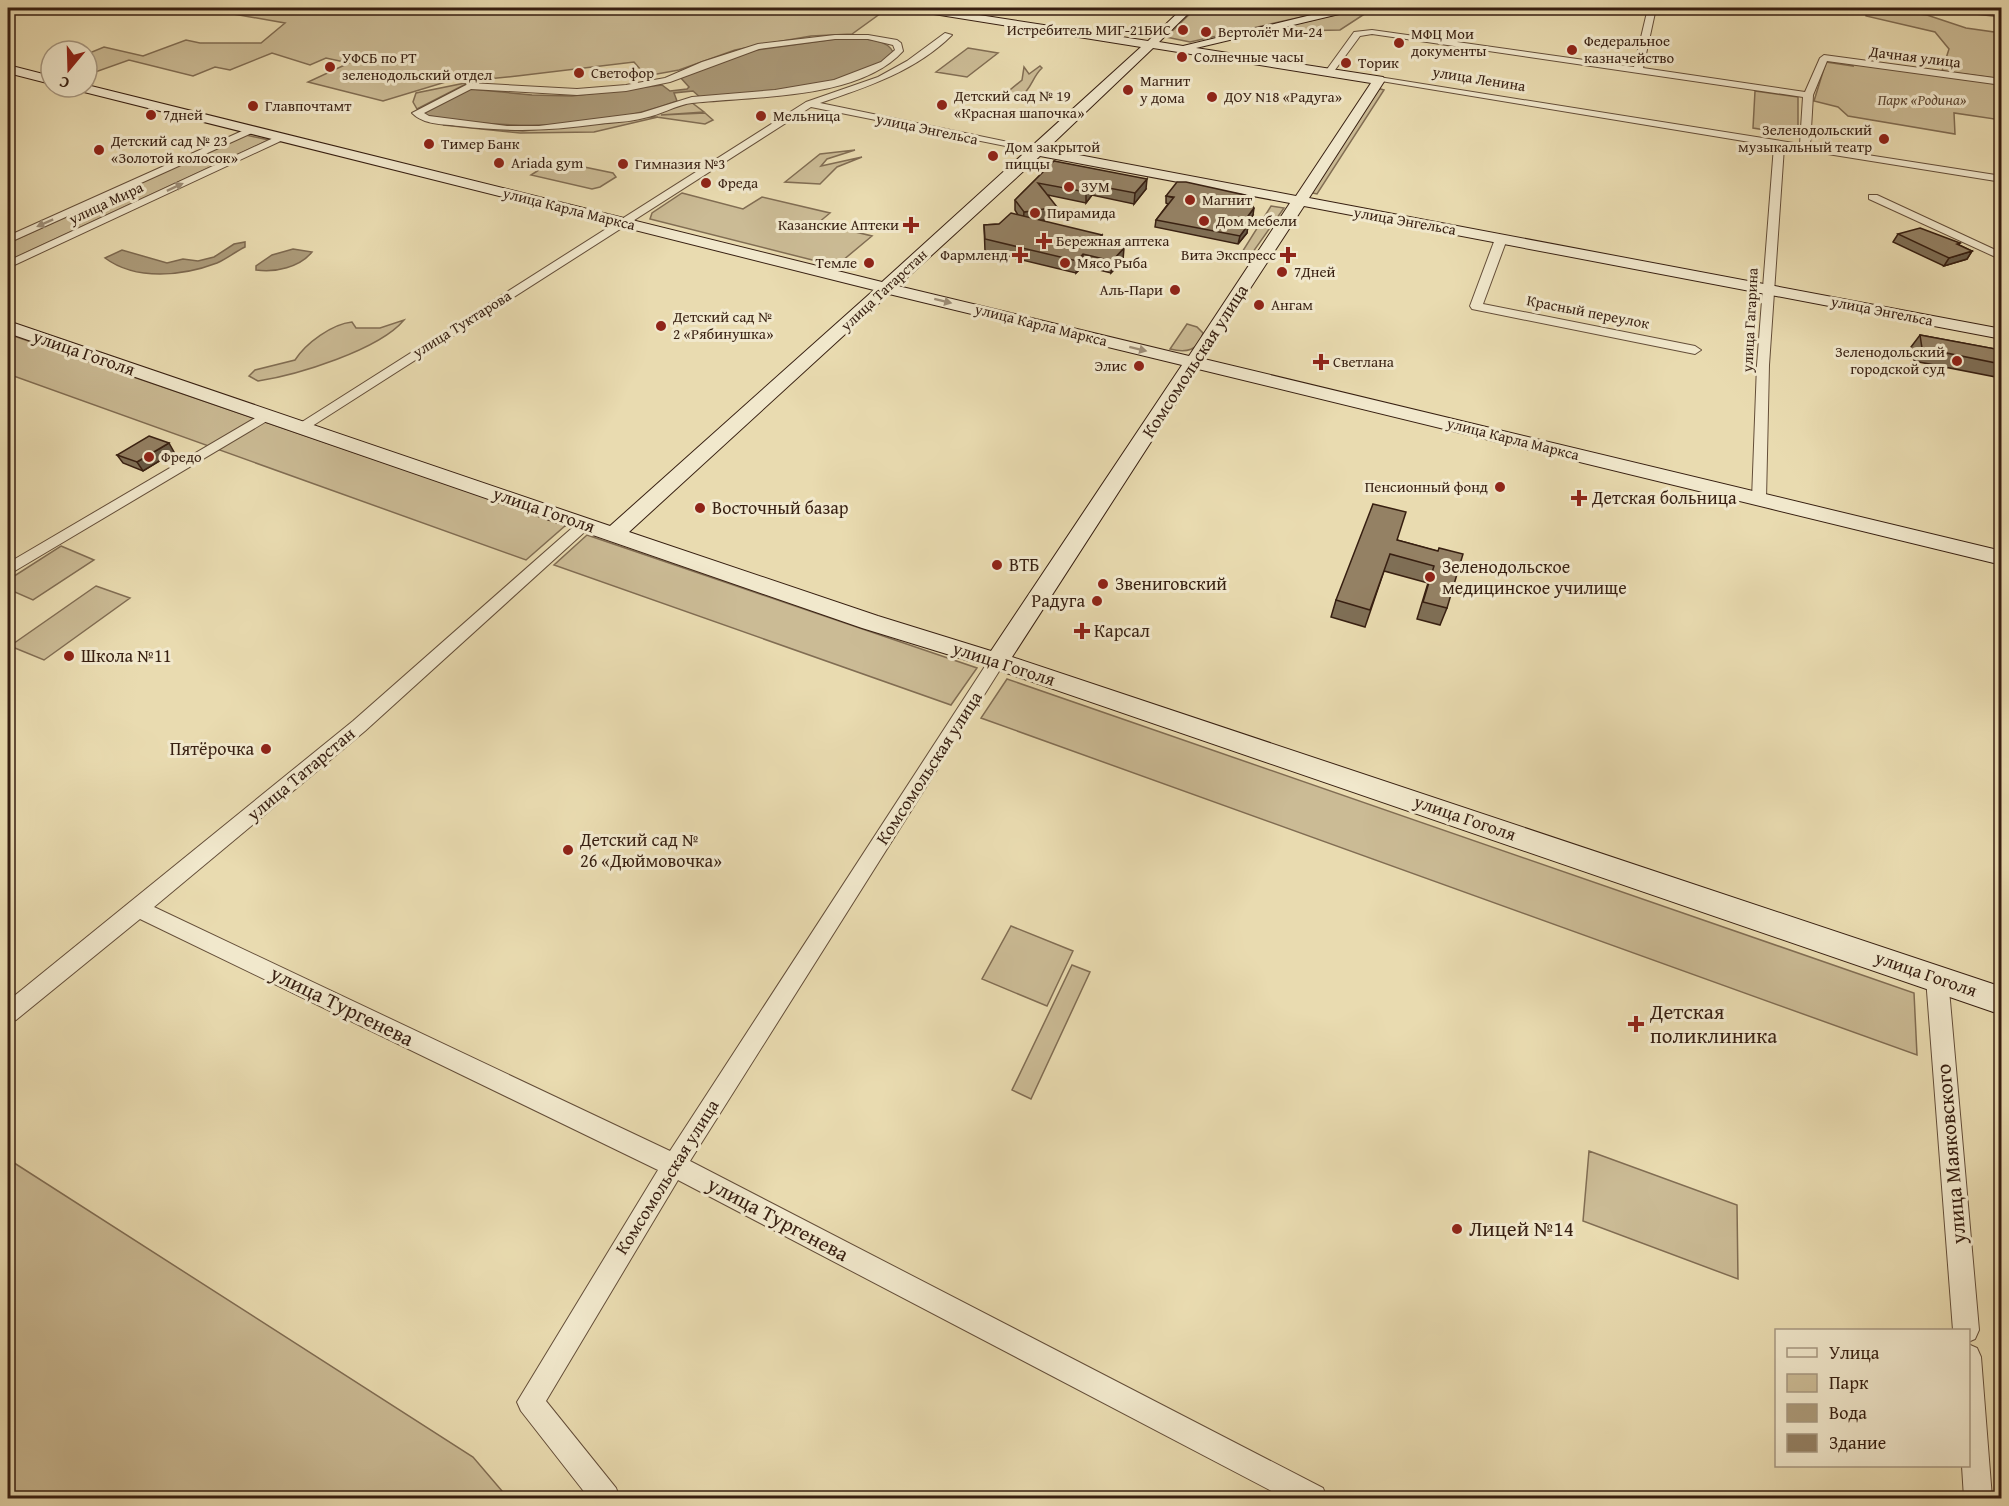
<svg xmlns="http://www.w3.org/2000/svg" width="2009" height="1506" font-family="'Gentium Book Plus',serif">
<style>
.green{fill:#cbbb95;stroke:#816d53;stroke-width:1.5}
.water{fill:#ac9b7a;stroke:#7d6950;stroke-width:1.5}
.lines{fill:none;stroke-linecap:round;stroke-linejoin:round}
.street-casing{stroke:#644e39;stroke-width:2}
.secondary-casing{stroke:#371f11;stroke-width:2}
.street{fill:#f1e8cc;fill-rule:evenodd}
.secondary{fill:#f1e8cc;fill-rule:evenodd}
.wall{fill:#7f6f56;stroke:#371f11;stroke-width:1.5}
.shaded-wall{fill:#685a46;stroke:#371f11;stroke-width:1.5}
.building{fill:#948164;stroke:#371f11;stroke-width:1.5}
.oneway{fill:#9d8e78}
.poi-dot{fill:#8f2418;stroke:#f1e8cc;stroke-width:2}
.labels{text-anchor:middle;stroke-width:6;stroke-linejoin:round;paint-order:stroke}
.far-poi-label{font-size:15px;fill:#371f11;stroke:#f1e8cc;text-anchor:start}
.far-street-label{font-size:15px;fill:#371f11;stroke:#f1e8cc}
.far-park-label{font-size:15px;font-style:italic;fill:#5c4632;stroke:#f1e8cc}
.street-label{font-size:18px;fill:#371f11;stroke:#f1e8cc}
.poi-label{font-size:18px;fill:#371f11;stroke:#f1e8cc;text-anchor:start}
.near-street-label{font-size:21px;fill:#371f11;stroke:#f1e8cc}
.near-poi-label{font-size:21px;fill:#371f11;stroke:#f1e8cc;text-anchor:start}
</style>
<rect width="100%" height="100%" fill="#e9dbb0"/>
<filter id="stains"><feTurbulence type="fractalNoise" baseFrequency=".00333" numOctaves="4"/><feColorMatrix values="0 0 0 0 .2 0 0 0 0 .09 0 0 0 0 .02 0 0 0 .5 -.17"/></filter>
<radialGradient id="worn" r=".72"><stop offset=".6" stop-color="#630" stop-opacity="0"/><stop offset="1" stop-color="#630" stop-opacity=".3"/></radialGradient>
<path class="green" d="M 226,8 L 888,8 L 852,34 L 811,36 L 765,44 L 735,50 L 679,70 L 646,76 L 634,62 L 517,76 L 477,80 L 462,77 L 383,101 L 308,82 L 349,63 L 326,58 L 310,65 L 272,53 L 230,70 L 215,67 L 193,76 L 129,60 L 87,75 L 87,54 L 104,47 L 143,56 L 186,40 L 200,43 L 261,43 L 285,23 L 216,11 Z
M 1196,8 L 1342,8 L 1190,42 L 1166,37 Z
M 1364,8 L 1440,8 L 1432,10 L 1380,9 L 1366,13 L 1340,30 L 1293,31 L 1288,26 Z
M 1866,8 L 1927,15 L 1966,28 L 2001,33 L 2001,79 L 1942,71 L 1949,49 L 1935,32 L 1866,16 Z
M 1921,8 L 2001,8 L 2001,17 Z
M 968,48 L 998,53 L 967,77 L 936,72 Z
M 1826,62 L 1853,66 L 1852,63 L 2001,83 L 2001,120 L 1954,113 L 1955,134 L 1848,116 L 1838,107 L 1814,101 Z
M 1040,66 L 1042,68 C 1032,77 1032,89 1020,97 L 1005,94 L 1022,80 L 1024,67 L 1029,74 Z
M 470,82 L 417,109 L 413,102 L 416,93 Z
M 1377,88 L 1384,90 L 1317,194 L 1308,192 Z
M 1755,91 L 1798,97 L 1798,135 L 1753,128 Z
M 691,102 L 704,112 L 661,115 L 705,113 L 713,120 L 705,124 L 649,116 Z
M 642,117 L 658,117 L 594,132 L 520,133 L 443,125 L 523,131 Z
M 246,135 L 269,140 L 8,261 L 8,243 Z
M 855,150 L 827,159 L 821,166 L 862,157 L 837,167 L 820,184 L 785,182 L 820,154 Z
M 560,162 L 613,173 L 616,177 L 600,187 L 592,189 L 531,175 L 548,164 Z
M 682,193 L 743,209 L 762,197 L 830,213 L 818,223 L 872,236 L 836,266 L 650,219 L 652,213 Z
M 1271,206 L 1284,208 L 1248,259 L 1239,257 Z
M 404,320 C 379,350 297,375 258,381 L 249,376 L 255,370 L 295,360 C 306,343 332,324 352,322 L 356,328 L 380,328 Z
M 1187,324 L 1197,327 L 1203,333 C 1199,351 1186,353 1170,349 Z
M 8,334 L 566,525 L 526,560 L 8,374 Z
M 587,535 L 977,668 L 951,705 L 554,565 Z
M 61,546 L 94,560 L 33,600 L 8,589 L 8,580 Z
M 96,586 L 130,598 L 44,660 L 10,646 Z
M 1007,679 L 1914,993 L 1917,1055 L 981,718 Z
M 1011,926 L 1073,951 L 1047,1006 L 982,979 Z
M 1072,965 L 1090,972 L 1031,1099 L 1012,1090 Z
M 1589,1151 L 1737,1205 L 1738,1279 L 1583,1221 Z
M 8,1159 L 473,1457 L 508,1498 L 8,1498 Z"/>
<path class="water" d="M 843,38 C 857,39 886,37 893,52 C 863,88 748,93 702,99 L 693,91 L 674,93 L 677,101 C 596,131 507,130 423,115 L 423,112 L 470,89 L 532,95 L 572,96 L 662,85 L 670,91 L 687,89 L 689,87 L 680,77 L 756,50 Z
M 245,242 L 245,247 C 235,252 226,259 217,263 C 183,276 136,281 105,258 L 122,250 L 167,263 L 183,259 L 198,261 L 214,257 L 234,244 Z
M 293,249 L 312,252 C 300,267 275,273 256,270 L 256,266 L 272,255 Z"/>
<g class="lines">
<g class="street-casing">
<path id="street" d="M 112,8 L 138,8 L 134,10 Z
M 1648,8 L 1656,8 L 1643,68 L 1805,92 L 1820,58 L 1824,55 L 2002,79 L 2002,85 L 1827,61 L 1813,95 L 1810,146 L 2002,176 L 2002,182 L 1784,147 L 1769,365 L 1766,499 L 1759,504 L 1752,499 L 1757,365 L 1774,146 L 1375,80 L 1379,77 L 1800,144 L 1803,97 L 1372,34 L 1360,36 L 1332,74 L 1325,72 L 1354,32 L 1372,30 L 1634,67 Z
M 945,33 L 952,35 C 916,71 867,87 820,103 L 1037,148 L 1040,149 L 1040,153 L 811,107 L 306,430 L 301,431 L 294,427 L 806,102 L 878,77 L 907,61 Z
M 835,35 L 868,35 L 897,40 L 901,43 L 903,51 C 859,100 753,96 692,103 C 676,105 660,115 644,118 C 630,122 614,122 599,124 C 547,131 511,132 459,126 C 443,124 424,125 412,113 L 470,83 L 577,89 L 626,85 L 665,78 L 702,62 L 758,44 ZM 835,39 L 868,39 L 893,45 L 895,50 L 881,62 L 834,80 L 775,90 L 692,97 L 641,113 L 539,126 L 507,126 L 429,116 L 424,113 L 471,89 L 577,95 L 626,91 L 670,82 L 759,49 Z
M 251,127 L 256,130 L 254,132 L 8,243 L 8,236 Z
M 282,134 L 287,137 L 285,139 L 8,268 L 8,261 Z
M 1869,195 L 1877,195 L 2002,253 L 2002,260 L 1869,199 Z
M 1501,236 L 1507,239 L 1483,304 L 1695,346 L 1701,350 L 1695,354 L 1472,309 L 1470,306 L 1495,239 Z
M 267,411 L 274,415 L 272,418 L 8,575 L 8,563 Z
M 585,519 L 590,521 L 592,524 L 590,527 L 365,731 L 154,907 L 670,1151 L 991,657 L 1003,657 L 1005,661 L 1003,665 L 690,1161 L 1323,1488 L 1327,1498 L 1285,1498 L 678,1180 L 546,1401 L 616,1488 L 620,1498 L 589,1498 L 521,1411 L 517,1402 L 658,1170 L 140,919 L 16,1020 L 8,1023 L 8,1001 L 353,721 L 580,521 Z
M 1937,969 L 1944,971 L 1948,978 L 1979,1330 L 1975,1339 L 1968,1342 L 1968,1330 L 1953,1330 L 1926,978 L 1930,971 Z
M 1968,1344 L 1977,1348 L 1981,1357 L 1992,1498 L 1964,1498 L 1962,1466 L 1968,1466 Z"/>
</g>
<g class="secondary-casing">
<path id="secondary" d="M 910,8 L 934,8 L 1148,41 L 1183,8 L 1194,8 L 1159,42 L 1183,46 L 1340,8 L 1357,8 L 1356,10 L 1196,48 L 1383,77 L 1385,80 L 1309,198 L 2002,329 L 2002,339 L 1304,206 L 1204,359 L 2002,551 L 2002,565 L 1198,369 L 1012,657 L 2002,987 L 2002,1015 L 989,667 L 862,628 L 8,333 L 8,322 L 14,323 L 610,526 L 874,290 L 76,90 L 75,87 L 87,87 L 87,85 L 882,282 L 1141,47 L 915,11 ZM 1153,48 L 1371,83 L 1296,196 L 1047,149 ZM 1040,156 L 1290,203 L 1189,356 L 898,286 ZM 889,294 L 1182,365 L 991,651 L 878,616 L 629,532 Z
M 8,65 L 51,76 L 51,84 L 8,73 Z"/>
</g>
<use href="#street" class="street"/>
<use href="#secondary" class="secondary"/>
</g>
<path class="wall" d="M 1054,161 L 1146,189 L 1134,204 L 1092,195 L 1086,203 L 1048,195 L 1057,218 L 1040,220 L 1102,243 L 1123,260 L 1111,273 L 1083,266 L 1076,273 L 985,251 L 984,225 L 999,224 L 1018,215 L 1015,210 L 1015,200 Z
M 1166,196 L 1253,215 L 1246,224 L 1248,225 L 1247,233 L 1238,244 L 1155,227 L 1156,220 L 1168,204 L 1166,203 Z
M 1898,234 L 1960,243 L 1959,245 L 1972,251 L 1967,259 L 1944,266 L 1893,242 Z
M 1920,335 L 2001,350 L 2001,378 L 1914,361 L 1911,347 Z
M 174,452 L 143,471 L 123,463 L 117,455 Z
M 1397,540 L 1437,551 L 1447,608 L 1440,625 L 1417,619 L 1428,583 L 1384,571 L 1365,627 L 1331,617 L 1336,600 Z"/>
<path class="shaded-wall" d="M 1147,179 L 1146,189 L 1134,204 L 1135,193 Z
M 1093,185 L 1092,195 L 1086,203 L 1086,192 Z
M 1057,207 L 1057,218 L 1023,223 L 1024,212 Z
M 1254,208 L 1253,215 L 1241,231 L 1242,224 Z
M 1248,225 L 1247,233 L 1238,244 L 1240,236 Z
M 1102,235 L 1102,246 L 1096,241 Z
M 1124,248 L 1123,260 L 1111,273 L 1112,261 Z
M 1972,251 L 1967,259 L 1944,266 L 1949,258 Z
M 1083,254 L 1083,266 L 1076,273 L 1077,261 Z
M 169,443 L 174,452 L 143,471 L 137,462 Z"/>
<path class="building" d="M 1054,161 L 1147,179 L 1135,193 L 1093,185 L 1086,192 L 1038,183 L 1057,207 L 1024,212 L 1015,200 Z
M 1177,182 L 1186,182 L 1245,195 L 1254,208 L 1242,224 L 1248,225 L 1240,236 L 1156,220 L 1174,197 L 1166,196 Z
M 1011,213 L 1102,235 L 1096,241 L 1124,248 L 1112,261 L 1083,254 L 1077,261 L 985,239 L 984,225 L 999,224 Z
M 1920,228 L 1960,243 L 1957,244 L 1972,251 L 1949,258 L 1898,234 Z
M 1920,335 L 2001,350 L 2001,364 L 1922,348 Z
M 149,436 L 169,443 L 137,462 L 117,455 Z
M 1373,504 L 1406,512 L 1397,540 L 1438,551 L 1439,548 L 1463,554 L 1447,608 L 1423,602 L 1434,566 L 1390,554 L 1370,610 L 1336,600 Z"/>
<defs><path id="oneway-solid" d="M-6-.8H1V-3.2L6.5 0L1 3.2V.8H-6Z" transform="scale(1.5)"/></defs>
<g class="oneway">
<use href="#oneway-solid" transform="translate(175 187) rotate(-25)"/>
<use href="#oneway-solid" transform="translate(45 223) rotate(156)"/>
<use href="#oneway-solid" transform="translate(943 301) rotate(14)"/>
<use href="#oneway-solid" transform="translate(1138 349) rotate(14)"/>
</g>
<g class="poi-dot">
<circle cx="1183" cy="30" r="6"/>
<circle cx="1206" cy="32" r="6"/>
<circle cx="1399" cy="43" r="6"/>
<circle cx="1572" cy="50" r="6"/>
<circle cx="1182" cy="57" r="6"/>
<circle cx="1346" cy="63" r="6"/>
<circle cx="330" cy="67" r="6"/>
<circle cx="579" cy="73" r="6"/>
<circle cx="1128" cy="90" r="6"/>
<circle cx="1212" cy="97" r="6"/>
<circle cx="942" cy="105" r="6"/>
<circle cx="253" cy="106" r="6"/>
<circle cx="151" cy="115" r="6"/>
<circle cx="761" cy="116" r="6"/>
<circle cx="1884" cy="139" r="6"/>
<circle cx="429" cy="144" r="6"/>
<circle cx="99" cy="150" r="6"/>
<circle cx="993" cy="156" r="6"/>
<circle cx="499" cy="163" r="6"/>
<circle cx="623" cy="164" r="6"/>
<circle cx="706" cy="183" r="6"/>
<circle cx="1069" cy="187" r="6"/>
<circle cx="1190" cy="200" r="6"/>
<circle cx="1035" cy="213" r="6"/>
<circle cx="1204" cy="221" r="6"/>
<path d="M908 216h6v6h6v6h-6v6h-6v-6h-6v-6h6z"/>
<path d="M1041 232h6v6h6v6h-6v6h-6v-6h-6v-6h6z"/>
<path d="M1017 246h6v6h6v6h-6v6h-6v-6h-6v-6h6z"/>
<path d="M1285 246h6v6h6v6h-6v6h-6v-6h-6v-6h6z"/>
<circle cx="869" cy="263" r="6"/>
<circle cx="1065" cy="263" r="6"/>
<circle cx="1282" cy="272" r="6"/>
<circle cx="1175" cy="290" r="6"/>
<circle cx="1259" cy="305" r="6"/>
<circle cx="661" cy="326" r="6"/>
<circle cx="1957" cy="361" r="6"/>
<path d="M1318 353h6v6h6v6h-6v6h-6v-6h-6v-6h6z"/>
<circle cx="1139" cy="366" r="6"/>
<circle cx="149" cy="457" r="6"/>
<circle cx="1500" cy="487" r="6"/>
<path d="M1576 489h6v6h6v6h-6v6h-6v-6h-6v-6h6z"/>
<circle cx="700" cy="508" r="6"/>
<circle cx="997" cy="565" r="6"/>
<circle cx="1430" cy="577" r="6"/>
<circle cx="1103" cy="584" r="6"/>
<circle cx="1097" cy="601" r="6"/>
<path d="M1079 622h6v6h6v6h-6v6h-6v-6h-6v-6h6z"/>
<circle cx="69" cy="656" r="6"/>
<circle cx="266" cy="749" r="6"/>
<circle cx="568" cy="850" r="6"/>
<path d="M1633 1015h6v6h6v6h-6v6h-6v-6h-6v-6h6z"/>
<circle cx="1457" cy="1229" r="6"/>
</g>
<g class="labels">
<g class="far-poi-label">
<text x="1171" y="35" text-anchor="end">Истребитель МИГ-21БИС</text>
<text x="1218" y="37">Вертолёт Ми-24</text>
<text x="1411" y="39">МФЦ Мои<tspan x="1411" dy="17">документы</tspan></text>
<text x="1584" y="46">Федеральное<tspan x="1584" dy="17">казначейство</tspan></text>
<text x="1194" y="62">Солнечные часы</text>
<text x="342" y="63">УФСБ по РТ<tspan x="342" dy="17">зеленодольский отдел</tspan></text>
<text x="1358" y="68">Торик</text>
<text x="591" y="78">Светофор</text>
<text x="1140" y="86">Магнит<tspan x="1140" dy="17">у дома</tspan></text>
<text x="954" y="101">Детский сад № 19<tspan x="954" dy="17">«Красная шапочка»</tspan></text>
<text x="1224" y="102">ДОУ N18 «Радуга»</text>
<text x="265" y="111">Главпочтамт</text>
<text x="163" y="120">7дней</text>
<text x="773" y="121">Мельница</text>
<text x="1872" y="135" text-anchor="end">Зеленодольский<tspan x="1872" dy="17">музыкальный театр</tspan></text>
<text x="111" y="146">Детский сад № 23<tspan x="111" dy="17">«Золотой колосок»</tspan></text>
<text x="441" y="149">Тимер Банк</text>
<text x="1005" y="152">Дом закрытой<tspan x="1005" dy="17">пиццы</tspan></text>
<text x="511" y="168">Ariada gym</text>
<text x="635" y="169">Гимназия №3</text>
<text x="718" y="188">Фреда</text>
<text x="1081" y="192">ЗУМ</text>
<text x="1202" y="205">Магнит</text>
<text x="1047" y="218">Пирамида</text>
<text x="1216" y="226">Дом мебели</text>
<text x="899" y="230" text-anchor="end">Казанские Аптеки</text>
<text x="1056" y="246">Бережная аптека</text>
<text x="1008" y="260" text-anchor="end">Фармленд</text>
<text x="1276" y="260" text-anchor="end">Вита Экспресс</text>
<text x="857" y="268" text-anchor="end">Темле</text>
<text x="1077" y="268">Мясо Рыба</text>
<text x="1294" y="277">7Дней</text>
<text x="1163" y="295" text-anchor="end">Аль-Пари</text>
<text x="1271" y="310">Ангам</text>
<text x="673" y="322">Детский сад №<tspan x="673" dy="17">2 «Рябинушка»</tspan></text>
<text x="1945" y="357" text-anchor="end">Зеленодольский<tspan x="1945" dy="17">городской суд</tspan></text>
<text x="1333" y="367">Светлана</text>
<text x="1127" y="371" text-anchor="end">Элис</text>
<text x="161" y="462">Фредо</text>
<text x="1488" y="492" text-anchor="end">Пенсионный фонд</text>
</g>
<g class="far-street-label">
<text transform="translate(1915 57) rotate(7)" y="5">Дачная улица</text>
<text transform="translate(1479 79) rotate(9)" y="5">улица Ленина</text>
<text transform="translate(927 129) rotate(12)" y="5">улица Энгельса</text>
<text transform="translate(106 203) rotate(-25)" y="5">улица Мира</text>
<text transform="translate(569 209) rotate(14)" y="5">улица Карла Маркса</text>
<text transform="translate(1405 221) rotate(10)" y="5">улица Энгельса</text>
<text transform="translate(884 290) rotate(-43)" y="5">улица Татарстан</text>
<text transform="translate(1882 311) rotate(11)" y="5">улица Энгельса</text>
<text transform="translate(1588 312) rotate(11)" y="5">Красный переулок</text>
<text transform="translate(1750 320) rotate(-87)" y="5">улица Гагарина</text>
<text transform="translate(462 324) rotate(-32)" y="5">улица Туктарова</text>
<text transform="translate(1041 325) rotate(14)" y="5">улица Карла Маркса</text>
<text transform="translate(1513 439) rotate(14)" y="5">улица Карла Маркса</text>
</g>
<g class="far-park-label">
<text x="1922" y="105">Парк «Родина»</text>
</g>
<g class="street-label">
<text transform="translate(84 353) rotate(19)" y="6">улица Гоголя</text>
<text transform="translate(1195 361) rotate(-57)" y="6">Комсомольская улица</text>
<text transform="translate(544 510) rotate(19)" y="6">улица Гоголя</text>
<text transform="translate(1004 664) rotate(18)" y="6">улица Гоголя</text>
<text transform="translate(929 768) rotate(-57)" y="6">Комсомольская улица</text>
<text transform="translate(301 774) rotate(-40)" y="6">улица Татарстан</text>
<text transform="translate(1465 818) rotate(19)" y="6">улица Гоголя</text>
<text transform="translate(1926 974) rotate(19)" y="6">улица Гоголя</text>
<text transform="translate(667 1177) rotate(-58)" y="6">Комсомольская улица</text>
</g>
<g class="poi-label">
<text x="1592" y="504">Детская больница</text>
<text x="712" y="514">Восточный базар</text>
<text x="1009" y="571">ВТБ</text>
<text x="1442" y="573">Зеленодольское<tspan x="1442" dy="21">медицинское училище</tspan></text>
<text x="1115" y="590">Звениговский</text>
<text x="1085" y="607" text-anchor="end">Радуга</text>
<text x="1094" y="637">Карсал</text>
<text x="81" y="662">Школа №11</text>
<text x="254" y="755" text-anchor="end">Пятёрочка</text>
<text x="580" y="846">Детский сад №<tspan x="580" dy="21">26 «Дюймовочка»</tspan></text>
</g>
<g class="near-street-label">
<text transform="translate(342 1006) rotate(26)" y="7">улица Тургенева</text>
<text transform="translate(1951 1154) rotate(-95)" y="7">улица Маяковского</text>
<text transform="translate(778 1219) rotate(28)" y="7">улица Тургенева</text>
</g>
<g class="near-poi-label">
<text x="1650" y="1019">Детская<tspan x="1650" dy="24">поликлиника</tspan></text>
<text x="1469" y="1236">Лицей №14</text>
</g>
</g>
<rect width="2009" height="1506" fill="none" stroke="#e9dbb0" stroke-width="30"/>
<rect x="9" y="9" width="1991" height="1488" fill="none" stroke="#371f11" stroke-width="3"/>
<rect x="15" y="15" width="1979" height="1476" fill="none" stroke="#371f11" stroke-width="1.5"/>
<rect x="1775" y="1329" width="195" height="138" fill="#f1e8cc" stroke="#a79881" stroke-width="1.5"/>
<rect x="1787" y="1348" width="30" height="9" fill="#f1e8cc" stroke="#a79881" stroke-width="1.5"/>
<text x="1829" y="1359" font-size="18" fill="#371f11">Улица</text>
<rect x="1787" y="1374" width="30" height="18" fill="#cbbb95" stroke="#a79881" stroke-width="1.5"/>
<text x="1829" y="1389" font-size="18" fill="#371f11">Парк</text>
<rect x="1787" y="1404" width="30" height="18" fill="#ac9b7a" stroke="#a79881" stroke-width="1.5"/>
<text x="1829" y="1419" font-size="18" fill="#371f11">Вода</text>
<rect x="1787" y="1434" width="30" height="18" fill="#948164" stroke="#a79881" stroke-width="1.5"/>
<text x="1829" y="1449" font-size="18" fill="#371f11">Здание</text>
<g transform="translate(69 69) rotate(199)"><circle r="28" fill="#f1e8cc" stroke="#a79881" stroke-width="1.5"/>
<path d="M0-4.5L10 22L0 15L-10 22Z" fill="#8f2418"/>
<text y="-9" font-size="16" font-weight="bold" text-anchor="middle" fill="#371f11">С</text>
</g>
<rect width="100%" height="100%" filter="url(#stains)"/>
<rect width="100%" height="100%" fill="url(#worn)"/>
</svg>
